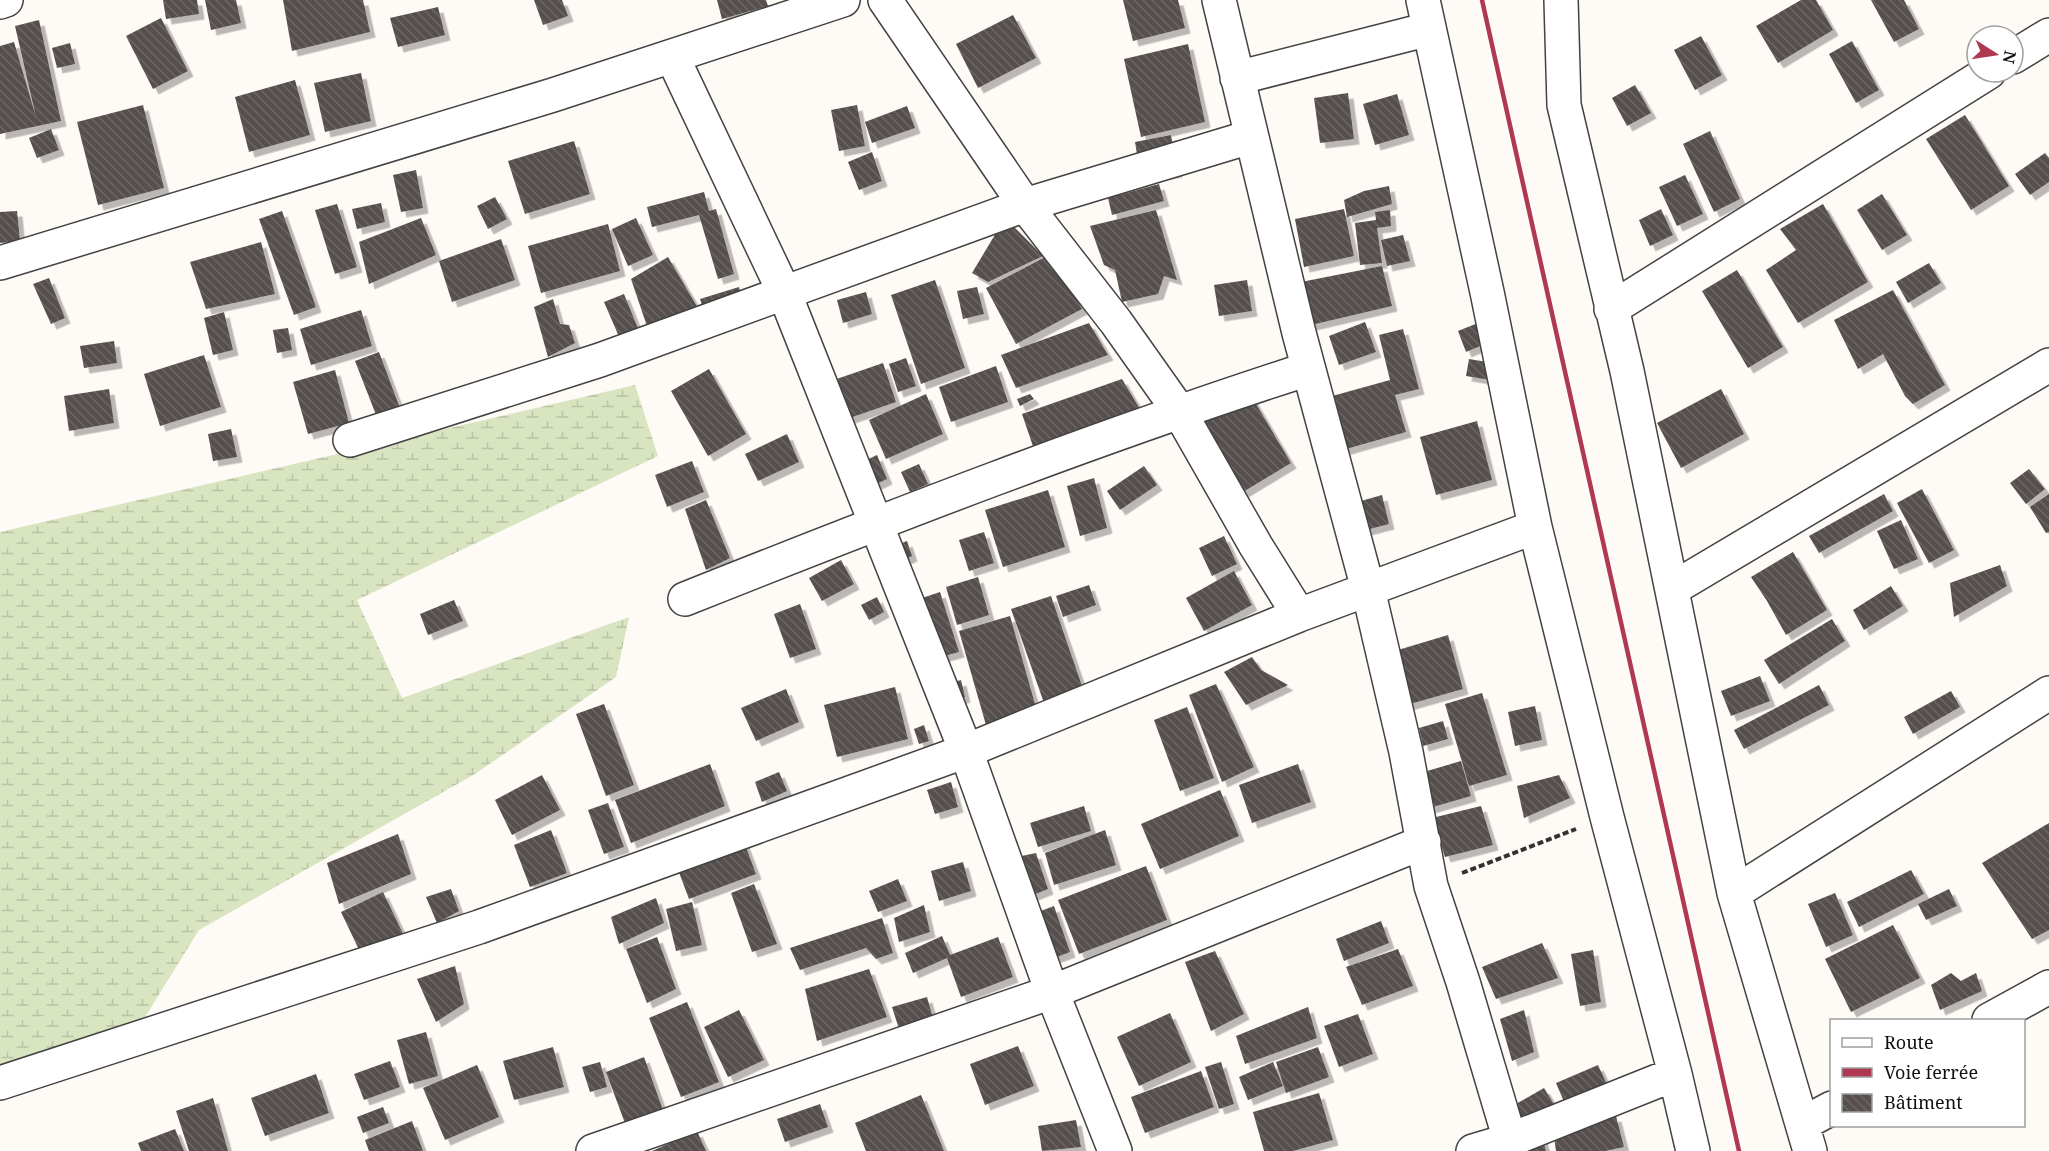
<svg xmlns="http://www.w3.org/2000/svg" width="2049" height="1151" font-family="'Noto Serif',serif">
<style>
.wetland{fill:url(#wetland-marsh)}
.building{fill:url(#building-back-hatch);filter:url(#shadow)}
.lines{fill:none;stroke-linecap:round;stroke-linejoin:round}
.minor-casing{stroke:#434343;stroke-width:36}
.path{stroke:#323232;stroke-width:4;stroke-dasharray:6 3;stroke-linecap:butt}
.minor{stroke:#fff;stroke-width:33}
.rail{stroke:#af3951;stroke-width:4.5}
</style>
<defs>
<pattern id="wetland-marsh" width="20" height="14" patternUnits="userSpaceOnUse" patternTransform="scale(1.5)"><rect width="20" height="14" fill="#d9e5c1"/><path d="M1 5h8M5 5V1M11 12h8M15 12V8" fill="none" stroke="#b9c3a5"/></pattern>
<pattern id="building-back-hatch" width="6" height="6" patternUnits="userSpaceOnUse" patternTransform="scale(1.5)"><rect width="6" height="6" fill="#57504e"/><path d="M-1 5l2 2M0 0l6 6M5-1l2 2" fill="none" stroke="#6a6563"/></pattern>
<filter id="shadow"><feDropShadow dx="5.5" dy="5.5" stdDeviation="0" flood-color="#0004"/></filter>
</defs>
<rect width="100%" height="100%" fill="#fefaf5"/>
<path class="wetland" d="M 635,385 L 658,456 L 357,600 L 402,698 L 629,617 L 616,677 L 475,774 L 199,930 L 142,1022 L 0,1072 L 0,532 Z"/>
<path class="building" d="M 163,0 L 197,0 L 199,14 L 166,19 Z
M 205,0 L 236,0 L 241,23 L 211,30 Z
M 283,0 L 363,0 L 370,32 L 292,51 Z
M 534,0 L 562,0 L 568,16 L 543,25 Z
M 717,0 L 766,0 L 768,6 L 722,19 Z
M 1123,0 L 1178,0 L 1185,28 L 1133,41 Z
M 1801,0 L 1816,0 L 1833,30 L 1778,63 L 1756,26 Z
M 1871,0 L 1904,0 L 1919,29 L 1894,42 Z
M 438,7 L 445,35 L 398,47 L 390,18 Z
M 1013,15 L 1036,58 L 978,88 L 956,44 Z
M 161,18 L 188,71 L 153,89 L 126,36 Z
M 39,20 L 61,121 L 0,134 L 0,46 L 14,42 L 36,117 L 15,26 Z
M 1701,36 L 1722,75 L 1695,90 L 1674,50 Z
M 1852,41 L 1879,90 L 1856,103 L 1829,54 Z
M 70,43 L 75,64 L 57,68 L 52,48 Z
M 1188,44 L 1205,122 L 1141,137 L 1124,59 Z
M 361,73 L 371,121 L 325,132 L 314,83 Z
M 295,80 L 310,135 L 249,152 L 235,97 Z
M 1635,85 L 1651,113 L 1627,126 L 1612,98 Z
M 1348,93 L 1354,139 L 1320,143 L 1314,98 Z
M 1397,94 L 1409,135 L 1375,145 L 1363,104 Z
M 143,105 L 164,188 L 98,205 L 77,122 Z
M 857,105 L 865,146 L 839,151 L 831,110 Z
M 907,106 L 915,128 L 872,143 L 865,122 Z
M 1965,115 L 2009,186 L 1971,210 L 1926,139 Z
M 51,129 L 59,150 L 37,158 L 29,138 Z
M 1710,131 L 1740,199 L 1714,212 L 1683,144 Z
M 1171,135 L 1177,172 L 1141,178 L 1135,142 Z
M 574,141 L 590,194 L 525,214 L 508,161 Z
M 872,152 L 882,181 L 859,190 L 848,162 Z
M 2045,153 L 2049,158 L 2049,182 L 2030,195 L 2015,174 Z
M 416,170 L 423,208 L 401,212 L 393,175 Z
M 1685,175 L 1703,214 L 1677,226 L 1659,187 Z
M 1159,184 L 1164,201 L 1112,215 L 1108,198 Z
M 1389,186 L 1392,204 L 1347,217 L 1344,200 L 1364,191 Z
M 704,192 L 709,211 L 716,209 L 734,274 L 718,279 L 699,215 L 652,227 L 647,207 Z
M 1882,194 L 1907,235 L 1882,250 L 1857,210 Z
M 495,197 L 507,219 L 488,229 L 477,206 Z
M 381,203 L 385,222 L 357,229 L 352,209 Z
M 337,204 L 357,267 L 335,274 L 315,210 Z
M 1823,204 L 1868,282 L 1798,323 L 1766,270 L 1796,250 L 1780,229 Z
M 1344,209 L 1354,256 L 1304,267 L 1295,219 Z
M 1661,209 L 1673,235 L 1650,246 L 1639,220 Z
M 1156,210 L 1177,280 L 1164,276 L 1158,294 L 1122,302 L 1115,270 L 1104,265 L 1090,226 Z
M 1390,210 L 1391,226 L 1377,228 L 1382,263 L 1360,265 L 1355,223 L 1376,220 L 1375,212 Z
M 17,211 L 20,241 L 0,243 L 0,212 Z
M 282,211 L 316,307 L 294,315 L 259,219 Z
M 421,218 L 436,255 L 369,284 L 359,242 Z
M 636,218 L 653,255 L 628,266 L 612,229 Z
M 1005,218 L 1043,256 L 988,282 L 972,273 Z
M 608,224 L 620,271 L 541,293 L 528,246 Z
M 1403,235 L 1410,261 L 1387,266 L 1381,240 Z
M 501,239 L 515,280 L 452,302 L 439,261 Z
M 261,242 L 275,294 L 206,309 L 190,262 Z
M 1053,253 L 1082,309 L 1016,344 L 986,288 Z
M 668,257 L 699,310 L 650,335 L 631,279 Z
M 1929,263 L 1941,283 L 1908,303 L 1896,282 Z
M 1382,266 L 1392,306 L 1311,325 L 1301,282 Z
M 1737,270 L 1783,347 L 1748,368 L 1702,291 Z
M 49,278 L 65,318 L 51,324 L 33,284 Z
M 935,280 L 965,368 L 921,384 L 891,295 Z
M 1247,280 L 1252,311 L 1219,316 L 1214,285 Z
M 739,287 L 744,304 L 706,316 L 700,299 Z
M 977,287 L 984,314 L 963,319 L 957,291 Z
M 1893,290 L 1945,385 L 1913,404 L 1905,396 L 1883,354 L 1858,369 L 1834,320 Z
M 866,292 L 872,314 L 843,323 L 837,300 Z
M 624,294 L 639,331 L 620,339 L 604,302 Z
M 553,299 L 560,324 L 569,325 L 575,343 L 548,357 L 534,307 Z
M 361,310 L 372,346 L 311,365 L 300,329 Z
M 224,312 L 233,350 L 213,355 L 204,318 Z
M 1365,322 L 1376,352 L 1339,365 L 1329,336 Z
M 1089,323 L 1108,355 L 1016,388 L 1001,355 Z
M 1478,323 L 1485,344 L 1466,352 L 1458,331 Z
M 288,328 L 292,350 L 277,353 L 273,330 Z
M 1403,329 L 1419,389 L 1395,395 L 1406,432 L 1339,451 L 1325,398 L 1390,380 L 1379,335 Z
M 114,341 L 117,363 L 84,368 L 80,346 Z
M 379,352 L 401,411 L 378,420 L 355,361 Z
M 204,355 L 221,407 L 160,426 L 144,374 Z
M 906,358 L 916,386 L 898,392 L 889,364 Z
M 1469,359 L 1499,364 L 1496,381 L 1466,376 Z
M 883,363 L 896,402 L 841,421 L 828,382 Z
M 996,366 L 1008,402 L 951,422 L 939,387 Z
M 709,369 L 746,434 L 708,456 L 671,391 Z
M 335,370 L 349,423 L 308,434 L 293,382 Z
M 1122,379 L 1144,416 L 1037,458 L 1022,414 Z
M 109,389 L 114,423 L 69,431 L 64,396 Z
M 1721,389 L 1744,434 L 1681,468 L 1657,423 Z
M 926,394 L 943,434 L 886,459 L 869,420 Z
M 1030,394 L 1034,399 L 1020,406 L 1017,399 Z
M 1250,394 L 1291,463 L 1243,492 L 1201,423 Z
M 1477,421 L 1492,480 L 1436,495 L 1420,437 Z
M 231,429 L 237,457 L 213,461 L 208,434 Z
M 787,434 L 799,462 L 758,481 L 745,454 Z
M 877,455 L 887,479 L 872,486 L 862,462 Z
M 692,461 L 704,492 L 667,507 L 655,475 Z
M 919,464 L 928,484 L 910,492 L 901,472 Z
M 1144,466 L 1157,485 L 1120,510 L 1107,491 Z
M 2029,469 L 2045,489 L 2026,504 L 2010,483 Z
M 1094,478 L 1107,528 L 1080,536 L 1067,486 Z
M 1922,489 L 1954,550 L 1929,563 L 1897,503 Z
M 1048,490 L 1065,547 L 1003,567 L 985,510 Z
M 1884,494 L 1893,511 L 1819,553 L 1809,536 Z
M 2049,494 L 2049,532 L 2046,533 L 2030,507 Z
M 1382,495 L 1389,524 L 1362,531 L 1354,503 Z
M 706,500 L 730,558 L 706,570 L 685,509 Z
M 1901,520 L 1918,559 L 1894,569 L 1877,531 Z
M 984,532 L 994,563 L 969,571 L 959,540 Z
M 1224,536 L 1237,564 L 1212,576 L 1199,548 Z
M 907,541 L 912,556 L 903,560 L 897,545 Z
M 1793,552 L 1827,610 L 1786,635 L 1767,601 L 1751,577 Z
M 841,560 L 854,584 L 822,601 L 809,578 Z
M 2000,565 L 2007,586 L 1954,617 L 1950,583 Z
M 1234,571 L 1252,605 L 1204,631 L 1186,598 Z
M 978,577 L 989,615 L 957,625 L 946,587 Z
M 1089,585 L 1096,605 L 1063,617 L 1056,596 Z
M 1891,586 L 1903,606 L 1864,630 L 1853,610 Z
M 940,592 L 959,652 L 937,658 L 919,599 Z
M 1051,596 L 1083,689 L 1044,703 L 1011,609 Z
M 877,597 L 884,612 L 869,620 L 861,605 Z
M 454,600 L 463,621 L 428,635 L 420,614 Z
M 800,604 L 816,649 L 790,658 L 774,614 Z
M 1010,616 L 1037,711 L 986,725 L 959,631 Z
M 1832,619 L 1845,641 L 1779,684 L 1764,660 Z
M 1448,635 L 1463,689 L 1403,706 L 1388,653 Z
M 1252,657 L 1261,670 L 1288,685 L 1246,705 L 1224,672 Z
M 1760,676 L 1770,701 L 1731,716 L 1721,691 Z
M 961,680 L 965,697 L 954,700 L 950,683 Z
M 1216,684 L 1254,767 L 1222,782 L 1189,695 Z
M 1819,685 L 1829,705 L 1744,749 L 1734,730 Z
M 895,687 L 908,739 L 837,757 L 824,705 Z
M 786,689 L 799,722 L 756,741 L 741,708 Z
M 1951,691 L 1960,707 L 1913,734 L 1904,717 Z
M 1482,693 L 1507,775 L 1469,786 L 1445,704 Z
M 604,704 L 634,785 L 606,796 L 576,714 Z
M 1535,706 L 1542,740 L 1515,746 L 1508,712 Z
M 1187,707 L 1214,778 L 1180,791 L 1154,720 Z
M 1443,721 L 1448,739 L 1423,746 L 1419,728 Z
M 924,725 L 929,741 L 919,744 L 914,729 Z
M 1461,761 L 1471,796 L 1426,809 L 1417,774 Z
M 710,764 L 725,806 L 631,843 L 615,800 Z
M 1298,764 L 1311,802 L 1252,823 L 1239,785 Z
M 779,772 L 787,791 L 762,802 L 755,782 Z
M 542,775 L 560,810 L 512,835 L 495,800 Z
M 1559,775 L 1570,798 L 1524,818 L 1517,786 Z
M 951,782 L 958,807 L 935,814 L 927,790 Z
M 1220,790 L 1239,836 L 1160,869 L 1141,824 Z
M 608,803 L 624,847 L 604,854 L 588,810 Z
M 1084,806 L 1091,831 L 1038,847 L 1030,823 Z
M 1481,806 L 1493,845 L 1445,857 L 1432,818 Z
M 2049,823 L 2049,930 L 2032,939 L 1982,863 Z
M 551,830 L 567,873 L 530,887 L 514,845 Z
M 1105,830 L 1116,865 L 1054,885 L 1045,853 Z
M 398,834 L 411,874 L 339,904 L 327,863 Z
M 744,842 L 756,874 L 689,899 L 677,867 Z
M 1036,853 L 1048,889 L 1028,897 L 1012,858 Z
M 963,862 L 971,891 L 939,901 L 931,871 Z
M 1146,866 L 1167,920 L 1079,954 L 1058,900 Z
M 1911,870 L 1924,894 L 1859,927 L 1847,902 Z
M 898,879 L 907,901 L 878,912 L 869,891 Z
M 754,884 L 777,944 L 752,952 L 731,893 Z
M 451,889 L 459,911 L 437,923 L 426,897 Z
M 1949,889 L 1957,906 L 1926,920 L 1918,904 Z
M 383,892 L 404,936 L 362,956 L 341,912 Z
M 1835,893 L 1853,935 L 1826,947 L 1808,904 Z
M 656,898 L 664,923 L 619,944 L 611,917 Z
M 692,902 L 702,945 L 676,951 L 666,909 Z
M 924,905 L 930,932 L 899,942 L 894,918 Z
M 1054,906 L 1070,952 L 1046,961 L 1030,915 Z
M 882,918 L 893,953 L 876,959 L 866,948 L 800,970 L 790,948 Z
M 1381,921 L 1389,943 L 1344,961 L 1336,939 Z
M 1893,925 L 1920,978 L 1851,1012 L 1825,959 Z
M 942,936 L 950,955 L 998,937 L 1013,977 L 961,997 L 947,958 L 913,973 L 905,953 Z
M 657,937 L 676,989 L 647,1003 L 626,949 Z
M 1542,943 L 1558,978 L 1496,999 L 1482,967 Z
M 1398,949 L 1413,986 L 1362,1005 L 1346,967 Z
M 1593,950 L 1601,1002 L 1580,1006 L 1571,954 Z
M 1215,951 L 1244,1014 L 1211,1031 L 1185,962 Z
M 455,966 L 464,1004 L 436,1022 L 417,979 Z
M 869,969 L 887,1017 L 817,1041 L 805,989 Z
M 1951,973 L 1961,981 L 1976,973 L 1982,991 L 1940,1010 L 1931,985 Z
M 927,997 L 933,1018 L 899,1029 L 892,1007 Z
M 687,1002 L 719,1082 L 681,1097 L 649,1018 Z
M 1308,1007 L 1317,1038 L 1245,1064 L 1236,1036 Z
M 739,1010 L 764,1060 L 728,1077 L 704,1027 Z
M 1524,1010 L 1534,1052 L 1512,1061 L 1500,1019 Z
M 1170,1013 L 1191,1062 L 1139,1086 L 1117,1037 Z
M 1358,1014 L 1373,1054 L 1339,1067 L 1324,1026 Z
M 426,1032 L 438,1076 L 409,1084 L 397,1040 Z
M 1018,1046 L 1034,1086 L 985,1105 L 970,1064 Z
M 553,1047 L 564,1087 L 514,1100 L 503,1061 Z
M 1318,1047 L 1329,1077 L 1286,1093 L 1276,1062 Z
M 644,1057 L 664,1113 L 626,1126 L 606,1072 Z
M 390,1061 L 400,1087 L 364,1100 L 354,1074 Z
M 600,1062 L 607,1087 L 590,1092 L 582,1067 Z
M 1221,1062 L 1234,1104 L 1219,1109 L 1205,1067 Z
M 1273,1062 L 1283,1086 L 1248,1100 L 1239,1077 Z
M 477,1065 L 499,1117 L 445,1140 L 423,1088 Z
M 1598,1065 L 1609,1089 L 1565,1104 L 1556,1083 Z
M 1201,1071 L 1214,1107 L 1145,1133 L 1131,1097 Z
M 316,1074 L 329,1113 L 265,1136 L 251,1098 Z
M 1544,1088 L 1555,1106 L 1519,1127 L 1509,1108 Z
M 1319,1093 L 1333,1140 L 1293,1151 L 1264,1151 L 1253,1112 Z
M 921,1095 L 944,1151 L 866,1151 L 855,1123 Z
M 213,1098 L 228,1151 L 189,1151 L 176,1111 Z
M 820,1104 L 828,1127 L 785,1142 L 777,1119 Z
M 383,1107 L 389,1123 L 363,1133 L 357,1117 Z
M 1616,1116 L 1624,1147 L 1605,1151 L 1556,1151 L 1553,1129 Z
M 1076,1120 L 1081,1147 L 1042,1151 L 1038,1126 Z
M 412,1121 L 423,1151 L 369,1151 L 365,1140 Z
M 175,1129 L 184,1151 L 141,1151 L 138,1143 Z
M 697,1131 L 706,1151 L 652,1151 Z
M 1542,1137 L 1546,1151 L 1527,1151 L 1524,1141 Z"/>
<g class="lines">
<g class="minor-casing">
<path id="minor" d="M 885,0 L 1025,205 L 1116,322 L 1179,411 L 1256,546 L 1299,615
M 1219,0 L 1299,333 L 1368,589 L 1406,752 L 1431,886 L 1463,982 L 1510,1140 L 1511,1151
M 1423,0 L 1487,292 L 1535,527 L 1607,817 L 1675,1074 L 1693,1151
M 1561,0 L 1564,105 L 1627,371 L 1734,893 L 1810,1151
M 0,2 L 6,0
M 672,56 L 784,292 L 966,751 L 1052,992 L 1115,1151
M 2013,57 L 2049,35
M 1237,78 L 1429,29
M 0,263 L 553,95 L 843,0
M 1611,309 L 1989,72
M 350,440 L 600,360 L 1025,205 L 1250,137
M 1672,589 L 2049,365
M 685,599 C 891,517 1097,437 1308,369
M 1734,893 L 2049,693
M 1989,1020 L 2049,987
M 0,1083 L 479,927 L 966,751 L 1299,615 L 1535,527
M 1802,1124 L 1832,1108
M 593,1151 L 1052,992 L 1424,842
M 1473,1151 L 1510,1140 L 1675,1074"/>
</g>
<path class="path" d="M 1462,873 L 1576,829"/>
<use href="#minor" class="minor"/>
<path class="rail" d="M 1482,0 L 1739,1151"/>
</g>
<rect x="1830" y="1019" width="195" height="108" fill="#ffffff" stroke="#9f9f9f" stroke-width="1.5"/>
<rect x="1842" y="1038" width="30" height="9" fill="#ffffff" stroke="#9f9f9f" stroke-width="1.5"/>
<text x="1884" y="1049" font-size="18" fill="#101010">Route</text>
<rect x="1842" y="1068" width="30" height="9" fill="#af3951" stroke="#9f9f9f" stroke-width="1.5"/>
<text x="1884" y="1079" font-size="18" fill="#101010">Voie ferrée</text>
<rect x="1842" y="1094" width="30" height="18" fill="url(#building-back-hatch)" stroke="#9f9f9f" stroke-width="1.5"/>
<text x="1884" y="1109" font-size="18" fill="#101010">Bâtiment</text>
<g transform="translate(1995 54) rotate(102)"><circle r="28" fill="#ffffff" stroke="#9f9f9f" stroke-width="1.5"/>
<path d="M0-4.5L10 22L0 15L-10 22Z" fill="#af3951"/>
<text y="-9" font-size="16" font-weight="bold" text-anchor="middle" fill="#101010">N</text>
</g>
</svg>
